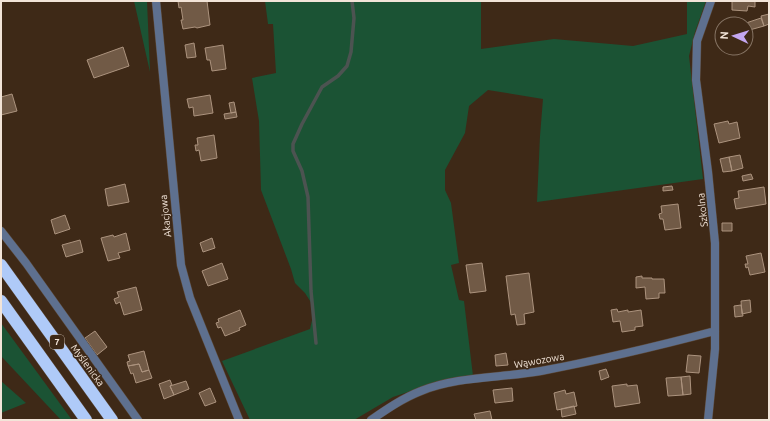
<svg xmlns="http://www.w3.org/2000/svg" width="770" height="421" font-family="Ubuntu,sans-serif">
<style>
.green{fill:#1b5334}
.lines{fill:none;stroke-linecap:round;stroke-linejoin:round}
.stream{stroke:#4c5351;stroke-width:3.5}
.building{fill:#715a46;stroke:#ac937e}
.street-casing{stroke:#5b4736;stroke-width:9}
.highway-casing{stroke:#5b4736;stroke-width:13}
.street{stroke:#5e708f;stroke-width:8}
.highway{stroke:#afcaf8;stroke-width:12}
.labels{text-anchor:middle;stroke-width:3;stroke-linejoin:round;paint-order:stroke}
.shield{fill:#3e2917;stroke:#bcac9e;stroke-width:1}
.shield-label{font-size:9px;font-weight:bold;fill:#f2e4d8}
.street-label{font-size:10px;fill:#f2e4d8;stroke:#3e2917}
</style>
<rect width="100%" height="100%" fill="#3e2917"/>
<path class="green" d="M 134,1 L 147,1 L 150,72 Z
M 265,1 L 481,1 L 481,49 L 554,39 L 633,46 L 687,34 L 687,1 L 706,1 L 695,32 L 689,56 L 703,179 L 537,202 L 540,136 L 543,99 L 488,90 L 469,106 L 465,133 L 445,170 L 445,190 L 451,203 L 459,263 L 451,265 L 459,300 L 464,301 L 473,376 L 423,387 L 393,397 L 354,420 L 250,420 L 222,361 L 310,329 L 313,316 L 312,304 L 305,293 L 295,283 L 291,269 L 261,190 L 259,121 L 252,78 L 276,73 L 273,24 L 268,24 Z
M 1,323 L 72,420 L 61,420 L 1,356 Z
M 1,381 L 26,403 L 1,413 Z"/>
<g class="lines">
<path class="stream" d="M 316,343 L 311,291 L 308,197 L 302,171 L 293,151 L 293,144 L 302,124 L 322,87 L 338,76 L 347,66 L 351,52 L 354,18 L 352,1"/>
</g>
<path class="building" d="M 178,1 L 207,1 L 210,25 L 197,28 L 195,27 L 183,29 L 181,20 L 183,20 L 181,7 L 179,8 Z
M 732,1 L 755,1 L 755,7 L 748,6 L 747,11 L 732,10 Z
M 769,14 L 769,24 L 764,26 L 761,16 Z
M 761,18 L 764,26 L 746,31 L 746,24 L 743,24 Z
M 194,43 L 196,57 L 187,58 L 185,45 Z
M 223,45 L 226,69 L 212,71 L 210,60 L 207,60 L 205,48 Z
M 123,47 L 129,66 L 94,78 L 87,60 Z
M 12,94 L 17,111 L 1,115 L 1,97 Z
M 210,95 L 213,113 L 194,116 L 193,107 L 189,108 L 187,99 Z
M 234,102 L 236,112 L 231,113 L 229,103 Z
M 236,112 L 237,117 L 225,119 L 224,114 Z
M 728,121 L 729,124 L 737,122 L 740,138 L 719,143 L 714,124 Z
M 214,135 L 217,158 L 201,161 L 199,150 L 196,151 L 195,145 L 198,145 L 197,138 Z
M 740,155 L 743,168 L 732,171 L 729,157 Z
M 729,157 L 732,171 L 723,172 L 720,159 Z
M 751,174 L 753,179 L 743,181 L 742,176 Z
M 125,184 L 129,202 L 108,206 L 105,189 Z
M 672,186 L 673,190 L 663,191 L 663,187 Z
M 764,187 L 766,204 L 736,209 L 734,199 L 739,198 L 738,191 Z
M 678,204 L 681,228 L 665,230 L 663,219 L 660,219 L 659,214 L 662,213 L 661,206 Z
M 65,215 L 70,229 L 55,234 L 51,220 Z
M 722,223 L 732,223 L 732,231 L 722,231 Z
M 126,233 L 130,250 L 118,253 L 120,258 L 108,261 L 101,238 L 113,235 L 114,237 Z
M 212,238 L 215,248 L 203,252 L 200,243 Z
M 80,240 L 83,252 L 66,257 L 62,245 Z
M 761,253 L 765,272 L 750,275 L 748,267 L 746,268 L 745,264 L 748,264 L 746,256 Z
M 222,263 L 228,279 L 208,286 L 202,271 Z
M 482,263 L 486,291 L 470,293 L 466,265 Z
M 529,273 L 534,312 L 524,314 L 525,324 L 517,325 L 515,314 L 511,315 L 506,276 Z
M 642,276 L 642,278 L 652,278 L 652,279 L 664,279 L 665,293 L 659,293 L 659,298 L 646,299 L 645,287 L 636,288 L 636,277 Z
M 136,287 L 142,310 L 124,315 L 120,302 L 116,304 L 114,299 L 119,297 L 117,292 Z
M 750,300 L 751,312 L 742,314 L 741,301 Z
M 741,305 L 743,316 L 735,317 L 734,306 Z
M 617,309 L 618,312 L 628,310 L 628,312 L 641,310 L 643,326 L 635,327 L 635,330 L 622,332 L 620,321 L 613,322 L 611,310 Z
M 240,310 L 246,325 L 239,328 L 240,330 L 225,336 L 221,327 L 218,328 L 216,323 L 219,322 L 218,319 Z
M 95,331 L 107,347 L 97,355 L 85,338 Z
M 144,351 L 149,370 L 142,372 L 139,364 L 128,366 L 127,362 L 130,361 L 128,355 Z
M 506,353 L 508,365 L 496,366 L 495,355 Z
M 688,355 L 701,356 L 699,373 L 686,372 Z
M 139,364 L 142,372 L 149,370 L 152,378 L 136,383 L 133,373 L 131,374 L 128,366 Z
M 606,369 L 609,377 L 601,380 L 599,371 Z
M 690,376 L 691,394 L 683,395 L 681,377 Z
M 681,377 L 683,395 L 668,396 L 666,378 Z
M 170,380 L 172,385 L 170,386 L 174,395 L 164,399 L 159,384 Z
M 186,381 L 189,389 L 174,395 L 170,386 Z
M 627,384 L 627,386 L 637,385 L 640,403 L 615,407 L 612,386 Z
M 210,388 L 216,402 L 205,406 L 199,393 Z
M 512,388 L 513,401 L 495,403 L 493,390 Z
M 565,390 L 566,394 L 574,392 L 577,406 L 557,410 L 554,393 Z
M 574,406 L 576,414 L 562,417 L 561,409 Z
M 490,411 L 492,420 L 476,420 L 474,414 Z"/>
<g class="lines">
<g class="street-casing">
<path id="street" d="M 156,1 L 181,265 L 190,298 L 239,420
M 1,231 L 26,263 L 138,420
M 371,420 C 387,409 403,398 421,391 C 457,376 502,378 541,371 C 599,360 658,346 715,331
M 708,420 L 715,349 L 715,243 L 708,172 L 696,80 L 697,41 L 711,1"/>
</g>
<g class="highway-casing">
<path id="highway" d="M 1,265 L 112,420
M 1,301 L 86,420"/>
</g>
<use href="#street" class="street"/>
<use href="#highway" class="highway"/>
</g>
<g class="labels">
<rect class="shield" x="50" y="335" width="14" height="14" rx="3"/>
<g class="shield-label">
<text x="57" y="345">7</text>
</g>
<g class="street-label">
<text transform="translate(702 210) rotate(-96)" y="4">Szkolna</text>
<text transform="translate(165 216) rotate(-96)" y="4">Akacjowa</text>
<text transform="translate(539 360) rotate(-10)" y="4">Wąwozowa</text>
<text transform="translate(88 365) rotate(54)" y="4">Myślenicka</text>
</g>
</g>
<rect width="770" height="421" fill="none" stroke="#f2e4d8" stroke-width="4"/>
<g transform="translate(734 36) rotate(274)"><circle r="19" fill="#3e2917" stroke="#867464"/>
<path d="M0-3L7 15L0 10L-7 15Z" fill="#c4a7f1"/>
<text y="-6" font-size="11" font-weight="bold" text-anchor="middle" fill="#f2e4d8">N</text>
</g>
</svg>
